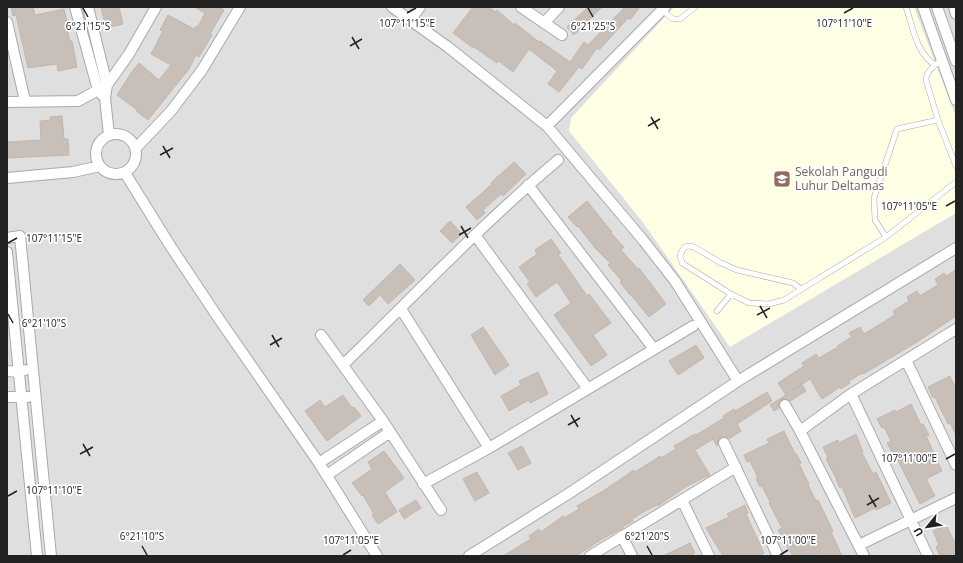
<svg xmlns="http://www.w3.org/2000/svg" width="963" height="563" font-family="'Open Sans',sans-serif">
<style>
.residential{fill:#e0dfdf}
.education{fill:#ffffe5}
.building{fill:#c7bfb8;stroke:#c4b6ab}
.lines{fill:none;stroke-linecap:round;stroke-linejoin:round}
.lane-casing{stroke:#a9a9a9;stroke-width:6}
.street-casing{stroke:#a9a9a9;stroke-width:12}
.lane{stroke:#fff;stroke-width:5}
.street{stroke:#fff;stroke-width:10}
.ticks{fill:none;stroke:#222;stroke-width:1.5}
.labels{text-anchor:middle;stroke-width:3.5;stroke-linejoin:round;paint-order:stroke}
.education-label{font-size:12px;fill:#785e54;stroke:#fff;text-anchor:start}
.ticks-label{font-size:10px;text-anchor:middle;fill:#222;stroke:#fff;stroke-width:3.5;stroke-linejoin:round;paint-order:stroke}
</style>
<rect width="100%" height="100%" fill="#f2efe9"/>
<path class="residential" d="M 7,7 L 956,7 L 956,556 L 7,556 Z"/>
<path class="education" d="M 674,7 L 914,7 L 956,117 L 956,213 L 730,347 L 642,221 L 569,131 L 571,118 Z"/>
<path class="building" d="M 11,7 L 33,7 L 35,15 L 64,9 L 67,21 L 65,21 L 70,41 L 72,41 L 77,67 L 58,71 L 57,64 L 28,68 L 16,15 L 13,16 Z
M 101,7 L 119,7 L 123,24 L 106,28 Z
M 194,7 L 219,7 L 224,10 L 210,34 L 212,35 L 199,57 L 196,55 L 189,69 L 148,120 L 136,111 L 137,110 L 117,95 L 131,73 L 139,63 L 159,80 L 171,65 L 151,54 L 163,31 L 160,30 L 168,15 L 194,29 L 196,26 L 198,27 L 205,13 Z
M 473,7 L 489,7 L 495,12 L 497,10 L 514,25 L 515,23 L 539,42 L 540,41 L 570,62 L 584,42 L 588,45 L 625,7 L 640,7 L 630,20 L 628,18 L 599,50 L 597,48 L 582,69 L 579,67 L 559,92 L 548,84 L 557,71 L 529,49 L 513,72 L 499,61 L 497,63 L 474,47 L 473,48 L 453,33 Z
M 588,7 L 602,7 L 574,35 L 567,27 Z
M 62,116 L 64,139 L 68,139 L 69,155 L 7,158 L 7,142 L 41,140 L 40,121 L 51,120 L 50,117 Z
M 514,162 L 526,174 L 503,196 L 501,194 L 483,210 L 485,213 L 477,220 L 466,207 L 492,184 L 491,183 L 499,175 L 499,176 Z
M 587,201 L 612,232 L 611,233 L 624,247 L 621,250 L 638,269 L 639,268 L 666,304 L 649,317 L 631,295 L 630,295 L 620,282 L 622,281 L 608,265 L 610,263 L 596,249 L 578,226 L 577,227 L 568,217 Z
M 450,221 L 462,234 L 452,243 L 440,231 Z
M 551,239 L 561,253 L 558,254 L 587,296 L 589,294 L 611,323 L 593,335 L 607,355 L 591,366 L 554,315 L 571,303 L 557,282 L 536,297 L 527,284 L 530,282 L 519,267 L 537,254 L 535,250 Z
M 400,264 L 415,280 L 388,304 L 380,295 L 369,306 L 363,300 Z
M 956,270 L 956,316 L 920,340 L 877,366 L 863,374 L 862,373 L 849,381 L 850,383 L 841,389 L 840,387 L 822,399 L 810,379 L 792,391 L 802,385 L 806,391 L 790,401 L 785,399 L 781,400 L 779,405 L 779,408 L 774,411 L 770,405 L 786,395 L 778,383 L 804,366 L 802,363 L 816,354 L 819,358 L 838,347 L 837,346 L 852,337 L 849,333 L 860,327 L 864,334 L 895,315 L 893,311 L 909,301 L 907,297 L 917,291 L 920,296 L 938,285 L 935,279 L 944,273 L 946,276 Z
M 483,327 L 509,365 L 495,375 L 471,335 Z
M 696,345 L 704,358 L 678,375 L 669,361 Z
M 538,372 L 548,394 L 530,403 L 529,400 L 509,411 L 501,396 L 521,385 L 519,381 Z
M 950,376 L 956,389 L 956,435 L 950,423 L 948,424 L 935,397 L 933,398 L 928,387 Z
M 767,392 L 772,401 L 737,424 L 741,431 L 729,439 L 725,437 L 721,437 L 718,440 L 717,446 L 713,439 L 695,450 L 710,475 L 687,486 L 658,506 L 657,505 L 645,511 L 632,519 L 633,521 L 622,527 L 623,528 L 604,538 L 591,546 L 591,547 L 575,556 L 503,556 L 531,539 L 529,536 L 539,529 L 541,532 L 563,516 L 564,518 L 579,509 L 577,506 L 603,491 L 634,470 L 635,472 L 660,456 L 661,458 L 676,449 L 674,446 L 695,434 L 696,435 L 724,418 L 723,416 L 734,409 L 735,411 Z
M 343,395 L 352,408 L 354,407 L 361,416 L 327,441 L 305,411 L 320,400 L 325,407 Z
M 911,404 L 921,425 L 923,424 L 929,435 L 926,436 L 942,471 L 926,479 L 935,496 L 920,504 L 893,451 L 892,452 L 887,443 L 891,441 L 884,427 L 882,428 L 877,419 L 895,410 L 896,412 Z
M 784,431 L 795,454 L 796,453 L 801,463 L 799,464 L 809,484 L 808,485 L 816,501 L 818,500 L 833,531 L 831,532 L 842,556 L 820,556 L 819,553 L 813,556 L 793,556 L 778,530 L 782,528 L 769,503 L 770,502 L 762,486 L 760,487 L 756,479 L 758,478 L 750,461 L 747,462 L 744,455 L 769,443 L 767,439 Z
M 856,434 L 863,452 L 862,453 L 873,474 L 876,472 L 891,503 L 876,510 L 875,508 L 855,518 L 842,487 L 840,488 L 836,480 L 837,480 L 826,459 L 828,458 L 823,447 L 838,440 L 839,443 Z
M 522,446 L 531,463 L 518,470 L 508,453 Z
M 384,451 L 404,478 L 385,492 L 397,512 L 378,524 L 372,515 L 374,514 L 363,495 L 362,496 L 352,483 L 372,469 L 368,462 Z
M 477,472 L 489,493 L 475,501 L 463,479 Z
M 416,500 L 421,508 L 404,519 L 399,510 Z
M 745,505 L 748,513 L 746,514 L 764,553 L 759,556 L 723,556 L 706,528 L 729,517 L 727,514 Z
M 946,525 L 954,541 L 956,540 L 956,556 L 940,556 L 936,547 L 939,545 L 933,531 Z
M 690,543 L 695,553 L 689,556 L 663,556 Z"/>
<g class="lines">
<g class="lane-casing">
<path id="lane" d="M 906,7 C 913,28 916,52 935,65
M 662,10 L 673,19 L 680,19 L 695,7
M 942,60 C 935,65 926,71 926,80 L 938,120 L 956,166
M 886,237 L 875,220 L 874,198 L 897,129 L 938,120
M 801,289 L 793,283 L 737,270 L 721,263 L 694,247 L 689,246 L 685,247 L 682,251 L 680,256 L 682,263 L 731,294 L 749,303 L 769,304 L 784,300 L 886,237 L 956,182
M 717,311 L 731,294"/>
</g>
<g class="street-casing">
<path id="street" d="M 75,7 L 98,90 L 102,95
M 88,7 L 107,85 L 105,98 L 109,135
M 392,7 L 448,47 L 547,126 L 643,240 L 675,281 L 738,381
M 521,7 L 562,35
M 923,7 L 956,100
M 937,7 L 956,61
M 954,7 L 956,14
M 411,19 L 420,7
M 7,22 L 25,101
M 544,23 L 559,7
M 7,102 L 78,101 L 98,90 L 107,85 L 129,54 L 156,7
M 547,126 L 665,7
M96 154a20 20 0 1 1 40 0a20 20 0 1 1-40 0Z
M 136,148 L 171,111 L 202,70 L 240,7
M 125,173 L 171,247 L 219,319 L 319,463 L 377,556
M 7,178 L 73,172 L 100,166
M 528,185 L 654,349
M 475,235 L 588,389
M 7,238 L 20,236 L 51,556
M 7,252 L 37,556
M 401,309 L 489,448
M 321,335 L 383,421 L 441,510
M 906,360 L 956,465
M 344,364 C 414,296 483,223 558,160
M 7,371 L 19,372 L 25,370
M 851,394 L 928,556
M 7,397 L 28,397
M 785,405 L 800,431 L 864,556
M 800,431 L 851,394 L 956,329
M 724,443 L 778,556
M 319,463 L 383,421
M 327,475 L 390,432
M 423,484 L 489,448 L 693,326
M 682,500 L 709,556
M 622,536 L 632,556
M 859,545 L 956,498
M 469,556 L 568,494 L 738,381 L 956,248
M 590,556 L 736,467"/>
</g>
<use href="#lane" class="lane"/>
<use href="#street" class="street"/>
</g>
<path class="ticks" d="M 83,8 L 88,17M 588,8 L 593,17M 407,13 L 416,8M 844,13 L 853,8M 352,37 L 359,49M 350,46 L 362,39M 651,117 L 658,129M 648,126 L 660,119M 163,146 L 170,158M 160,155 L 173,148M 946,206 L 955,201M 461,226 L 468,238M 459,235 L 471,228M 8,243 L 17,238M 760,306 L 767,318M 8,314 L 13,323M 757,315 L 770,308M 272,335 L 279,347M 270,345 L 282,338M 571,415 L 578,427M 568,425 L 580,418M 83,444 L 90,456M 80,454 L 93,447M 946,459 L 955,454M 869,495 L 876,507M 8,496 L 17,491M 867,505 L 879,498M 142,546 L 147,555M 647,546 L 652,555M 343,555 L 351,550M 780,555 L 788,550"/>
<defs>
<g id="school-square" transform="scale(0.9)"><rect x="-9" y="-9" width="18" height="18" rx="4" fill="#8d6e63" stroke="#fff"/><path d="M0-5L7-2L0 1L-7-2ZM-4 1L0 2.5L4 1V4Q0 6-4 4Z" fill="#fff"/></g>
</defs>
<g fill-rule="evenodd">
<use href="#school-square" x="782" y="179"/>
</g>
<g class="labels">
<g class="education-label">
<text x="795" y="176">Sekolah Pangudi<tspan x="795" dy="14">Luhur Deltamas</tspan></text>
</g>
</g>
<g class="ticks-label">
<text x="407" y="27">107°11'15"E</text>
<text x="844" y="27">107°11'10"E</text>
<text x="88" y="30">6°21'15"S</text>
<text x="593" y="30">6°21'25"S</text>
<text x="909" y="210">107°11'05"E</text>
<text x="54" y="242">107°11'15"E</text>
<text x="44" y="327">6°21'10"S</text>
<text x="909" y="462">107°11'00"E</text>
<text x="54" y="494">107°11'10"E</text>
<text x="142" y="540">6°21'10"S</text>
<text x="647" y="540">6°21'20"S</text>
<text x="351" y="544">107°11'05"E</text>
<text x="788" y="544">107°11'00"E</text>
</g>
<rect width="963" height="563" fill="none" stroke="#222222" stroke-width="16"/>
<g transform="translate(927 527) rotate(240)" stroke="#ffffff" stroke-width="3" paint-order="stroke">
<path d="M0-3L7 15L0 10L-7 15Z" fill="#222222"/>
<text y="-6" font-size="11" font-weight="bold" text-anchor="middle" fill="#222222">U</text>
</g>
</svg>
